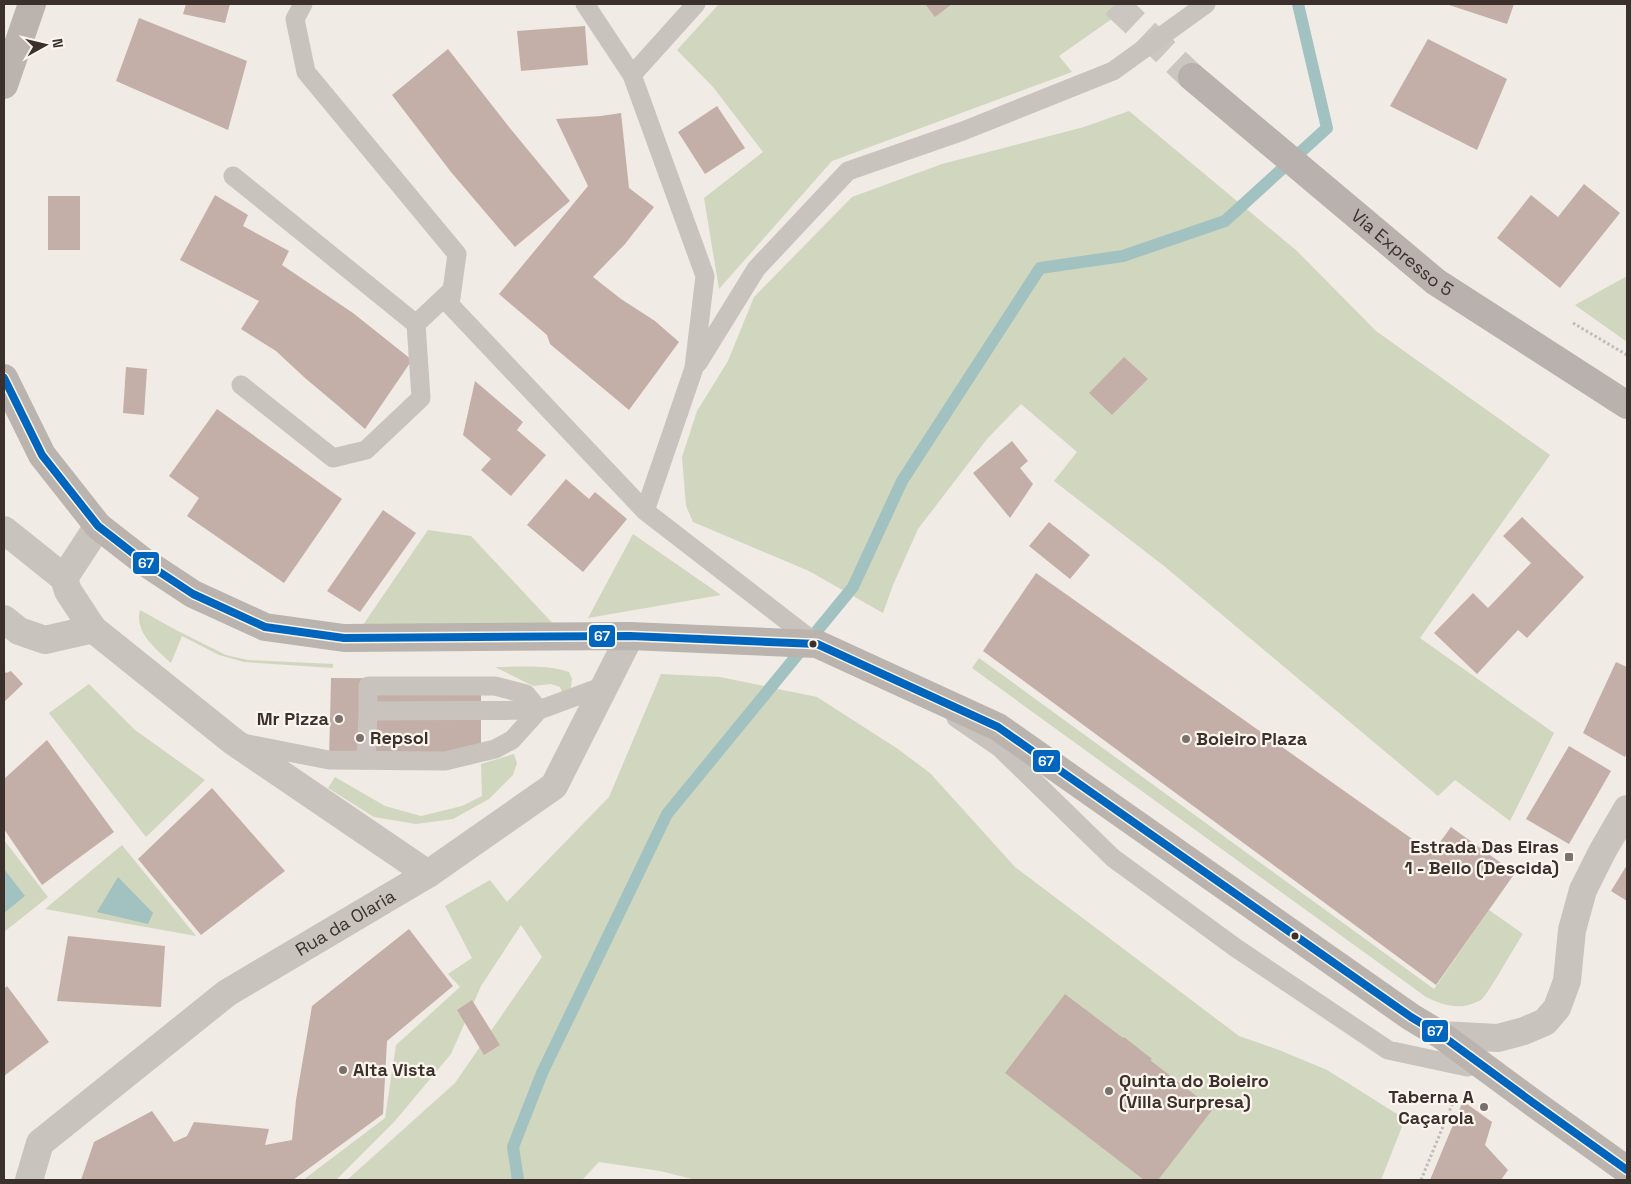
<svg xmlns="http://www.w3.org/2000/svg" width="1631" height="1184" font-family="'Space Grotesk',sans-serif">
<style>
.green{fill:#d1d6bf}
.water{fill:#a1c2c1}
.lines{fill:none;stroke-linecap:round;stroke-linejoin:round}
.stream{stroke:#a1c2c1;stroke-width:12}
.building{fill:#c3afa7}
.primary-tunnel{stroke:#ccc6c0;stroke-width:28;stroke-dasharray:28 14;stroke-linecap:butt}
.path{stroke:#c2bbb6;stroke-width:3;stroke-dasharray:2.5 2.5;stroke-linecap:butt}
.service{stroke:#c9c3be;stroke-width:19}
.minor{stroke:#c9c3be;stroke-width:28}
.secondary{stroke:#bab3ae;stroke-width:28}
.primary{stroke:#b8b1ad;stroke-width:28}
.bus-1-casing{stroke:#fbf5ee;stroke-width:11}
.bus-1{stroke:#0065bd;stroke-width:8}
.bus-dot{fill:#3b302b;stroke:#fbf5ee;stroke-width:2}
.poi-dot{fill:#7a716c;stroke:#fbf5ee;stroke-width:2}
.labels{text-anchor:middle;stroke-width:4.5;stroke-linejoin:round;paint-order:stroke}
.street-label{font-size:18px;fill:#3b302b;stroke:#fbf5ee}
.poi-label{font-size:18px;font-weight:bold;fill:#3b302b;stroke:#fbf5ee;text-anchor:start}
.line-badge{stroke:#fbf5ee;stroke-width:2}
.badge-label{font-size:14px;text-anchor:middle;font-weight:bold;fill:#fff}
</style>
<rect width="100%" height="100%" fill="#f0ebe5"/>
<path class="green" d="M 719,4 L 1133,4 L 1059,56 L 1072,72 L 832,161 L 719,289 L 704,198 L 763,152 L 713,87 L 677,50 Z
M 1129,111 L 1297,251 L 1376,331 L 1550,455 L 1420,638 L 1554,733 L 1510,821 L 1455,780 L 1438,796 L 1164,566 L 1054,481 L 1077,452 L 1021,404 L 987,439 L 918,529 L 893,585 L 883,613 L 809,571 L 693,522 L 686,506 L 682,457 L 697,411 L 728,361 L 754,297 L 852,197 L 942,164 L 1084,127 Z
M 1627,276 L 1627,342 L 1575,305 Z
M 428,530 L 471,536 L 557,628 L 354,638 Z
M 633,534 L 721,595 L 588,618 Z
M 140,610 L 176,630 L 226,655 L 248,660 L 333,664 L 333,668 L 244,662 L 219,655 L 182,636 L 171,663 C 156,649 134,632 140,610 Z
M 979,658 L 1434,989 L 1489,910 L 1523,934 C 1516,944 1487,996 1481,1000 C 1460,1011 1445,1006 1426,997 L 972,668 Z
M 495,667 C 519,667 545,664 569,672 L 572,679 L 570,694 L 563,696 L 560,687 L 551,684 L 533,686 Z
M 661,674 L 720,677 L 817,697 L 898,749 L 930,773 L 1015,867 L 1239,1036 L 1279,1050 L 1327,1070 L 1405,1119 L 1381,1180 L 696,1180 L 660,1171 L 599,1162 L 582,1180 L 347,1180 L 455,1083 L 542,957 L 521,925 L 481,986 L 451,1054 L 394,1122 L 336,1180 L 303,1180 L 385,1118 L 396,1045 L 460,987 L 448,974 L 472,958 L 445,906 L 490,880 L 507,902 L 609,797 Z
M 89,684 L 135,730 L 205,780 L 146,837 L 49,713 Z
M 514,754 L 517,763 L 513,775 L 489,799 L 453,819 L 416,824 L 374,817 L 328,788 L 335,777 L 385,806 L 421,816 L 462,806 L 482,796 L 481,764 Z
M 4,840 L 48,897 L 4,932 Z
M 122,845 L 196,936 L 45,909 Z"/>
<path class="water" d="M 4,869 L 25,896 L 4,913 Z
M 118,877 L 153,913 L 148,924 L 97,912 Z"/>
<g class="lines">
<path class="stream" d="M 518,1180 L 513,1147 L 542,1073 L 667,814 L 853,587 L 902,481 L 1040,268 L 1123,256 L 1225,221 L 1327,128 L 1298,4"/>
</g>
<path class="building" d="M 186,4 L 230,4 L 225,23 L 183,14 Z
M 925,4 L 952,4 L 935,17 Z
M 1446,4 L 1514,4 L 1507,24 Z
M 139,18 L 247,61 L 228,130 L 116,81 Z
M 585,26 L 588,65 L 521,71 L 517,31 Z
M 1428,39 L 1507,79 L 1477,150 L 1390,106 Z
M 448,49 L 509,127 L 570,201 L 515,247 L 451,172 L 392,95 Z
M 717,106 L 745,148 L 705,174 L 678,132 Z
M 621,113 L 629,188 L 654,207 L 625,244 L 593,277 L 621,299 L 655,321 L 679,342 L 629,410 L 550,344 L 547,335 L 499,294 L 588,186 L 556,119 L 601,116 Z
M 1584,184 L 1620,213 L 1560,288 L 1497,238 L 1531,195 L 1558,217 Z
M 215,195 L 248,215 L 243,226 L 289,251 L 282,265 L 353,313 L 412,360 L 365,429 L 336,404 L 305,378 L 276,351 L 241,329 L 259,301 L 180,260 Z
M 48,196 L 80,196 L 80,250 L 48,250 Z
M 1124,357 L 1148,379 L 1112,415 L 1089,393 Z
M 126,367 L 147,369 L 144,415 L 123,413 Z
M 475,381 L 523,422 L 517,430 L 546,455 L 511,496 L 481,470 L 491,459 L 463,435 Z
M 217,409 L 342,499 L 284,583 L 187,516 L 199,498 L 169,476 Z
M 1012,441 L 1028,461 L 1020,468 L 1033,484 L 1010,518 L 973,473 Z
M 566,479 L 589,499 L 595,492 L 627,519 L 583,572 L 527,525 Z
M 383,510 L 416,533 L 360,612 L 327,591 Z
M 1522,517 L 1584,577 L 1527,638 L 1518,630 L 1477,674 L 1434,633 L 1473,593 L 1488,608 L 1531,563 L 1503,536 Z
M 1049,522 L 1090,555 L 1070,579 L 1029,546 Z
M 1036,573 L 1432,853 L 1451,827 L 1515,873 L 1436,985 L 983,651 Z
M 1616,662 L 1627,667 L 1627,751 L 1625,757 L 1583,733 Z
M 4,670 L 6,673 L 11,671 L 23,684 L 4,702 Z
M 331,678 L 481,679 L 481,762 L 329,760 Z
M 47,740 L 114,832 L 42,885 L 4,829 L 4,779 Z
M 1569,746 L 1611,771 L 1569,844 L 1526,819 Z
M 212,788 L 285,871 L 201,935 L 138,859 Z
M 1627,865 L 1627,901 L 1611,891 Z
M 409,929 L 453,986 L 387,1041 L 383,1114 L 293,1180 L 81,1180 L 94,1142 L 152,1111 L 174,1142 L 187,1136 L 194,1122 L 269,1129 L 265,1145 L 292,1140 L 296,1100 L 312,1006 Z
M 68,936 L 165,946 L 161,1007 L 57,1001 Z
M 7,986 L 49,1042 L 4,1076 L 4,989 Z
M 1065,994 L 1123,1038 L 1124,1037 L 1152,1059 L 1150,1060 L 1213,1109 L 1158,1180 L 1144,1180 L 1005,1073 Z
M 472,1000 L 500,1045 L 484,1055 L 457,1010 Z
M 1463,1101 L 1492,1122 L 1485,1145 L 1508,1170 L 1501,1180 L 1430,1180 Z"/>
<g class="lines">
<path class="primary-tunnel" d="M 1115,4 L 1192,77"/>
<path class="path" d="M 1573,323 L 1627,355
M 1421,1180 L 1456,1095"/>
<path class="service" d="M 303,4 L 295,19 L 306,72 L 457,254 L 450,305 L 645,511
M 585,4 L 632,75 L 705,276 L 694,368 L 645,511 L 817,644
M 632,75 L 696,4
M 233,176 L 416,324 L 452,290
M 698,363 L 756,269 L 848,171 L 963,131 L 1113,71 L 1206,4
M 241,385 L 333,458 L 366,450 L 421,398 L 416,324
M 368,711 L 368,686 L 495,686 L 526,694 L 539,710
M 956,718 L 1000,748 L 1113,858 L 1236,948 L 1388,1050 L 1467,1067 L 1481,1064
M 243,743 L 329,760 L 445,761 L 495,749 L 512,740 L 539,710 L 604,686
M 366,760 L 368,711 L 539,710"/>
<g class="minor">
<path d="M 4,530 L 64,578"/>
<path d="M 64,578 L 68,591 L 93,629 L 234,742 L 428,874"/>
<path d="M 64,578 L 98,526"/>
<path d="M 4,619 L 19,631 L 45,640 L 93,629"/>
<path d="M 1441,1035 L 1498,1038 L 1524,1031 L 1545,1022 L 1557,1008 L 1567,981 L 1572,930 L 1583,890 L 1602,852 L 1627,809"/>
<path id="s1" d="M 29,1180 L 40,1143 L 227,993 L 428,874 L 554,786 L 630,636"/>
</g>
<path class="secondary" d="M 4,85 L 32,4
M 4,378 L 42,455 L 98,526 L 143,561 L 193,594 L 265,627 L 344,638 L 630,636 L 817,644 L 998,727 L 1411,1017 L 1441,1035 L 1532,1102 L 1627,1170"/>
<path class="primary" id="s2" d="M 1192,77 L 1436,282 L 1627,405"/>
<g class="bus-1-casing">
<path id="bus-1" d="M 4,378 L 42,455 L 98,526 L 143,561 L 193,594 L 265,627 L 344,638 L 630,636 L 817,644 L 998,727 L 1411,1017 L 1441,1035 L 1532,1102 L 1627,1170"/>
</g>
<use href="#bus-1" class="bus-1"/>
</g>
<g class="bus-dot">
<circle cx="813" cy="644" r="4.5"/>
<circle cx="1295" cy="936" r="4.5"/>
</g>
<g class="poi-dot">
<circle cx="339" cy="719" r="5"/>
<circle cx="360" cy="738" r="5"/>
<circle cx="1186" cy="739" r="5"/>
<rect x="1564" y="852" width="10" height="10" rx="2.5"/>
<circle cx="343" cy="1070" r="5"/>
<circle cx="1109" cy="1091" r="5"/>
<circle cx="1484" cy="1107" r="5"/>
</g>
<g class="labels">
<g class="street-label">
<text dy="6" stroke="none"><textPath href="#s2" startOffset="274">Via Expresso 5</textPath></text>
<text dy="6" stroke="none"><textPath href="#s1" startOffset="416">Rua da Olaria</textPath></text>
</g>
<g class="poi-label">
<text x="329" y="725" text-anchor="end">Mr Pizza</text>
<text x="370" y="744">Repsol</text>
<text x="1196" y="745">Boieiro Plaza</text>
<text x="1559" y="853" text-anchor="end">Estrada Das Eiras<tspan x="1559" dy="21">1 - Bello (Descida)</tspan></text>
<text x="353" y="1076">Alta Vista</text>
<text x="1119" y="1087">Quinta do Boieiro<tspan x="1119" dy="21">(Villa Surpresa)</tspan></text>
<text x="1474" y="1103" text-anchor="end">Taberna A<tspan x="1474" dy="21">Caçarola</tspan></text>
</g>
</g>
<g class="line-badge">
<rect x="132" y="551" width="28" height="24" rx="5" fill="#0065bd"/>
<rect x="588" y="624" width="28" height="24" rx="5" fill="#0065bd"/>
<rect x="1032" y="749" width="29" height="24" rx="5" fill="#0065bd"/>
<rect x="1421" y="1019" width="28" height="24" rx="5" fill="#0065bd"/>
</g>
<g class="badge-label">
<text x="146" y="568">67</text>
<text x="602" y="641">67</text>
<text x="1046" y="766">67</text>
<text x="1435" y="1036">67</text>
</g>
<rect width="1631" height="1184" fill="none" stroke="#3b302b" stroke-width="10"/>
<g transform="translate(45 45) rotate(82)" stroke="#fbf5ee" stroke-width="4" paint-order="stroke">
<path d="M0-4L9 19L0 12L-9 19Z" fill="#3b302b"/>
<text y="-8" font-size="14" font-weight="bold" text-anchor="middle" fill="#3b302b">N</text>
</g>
</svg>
